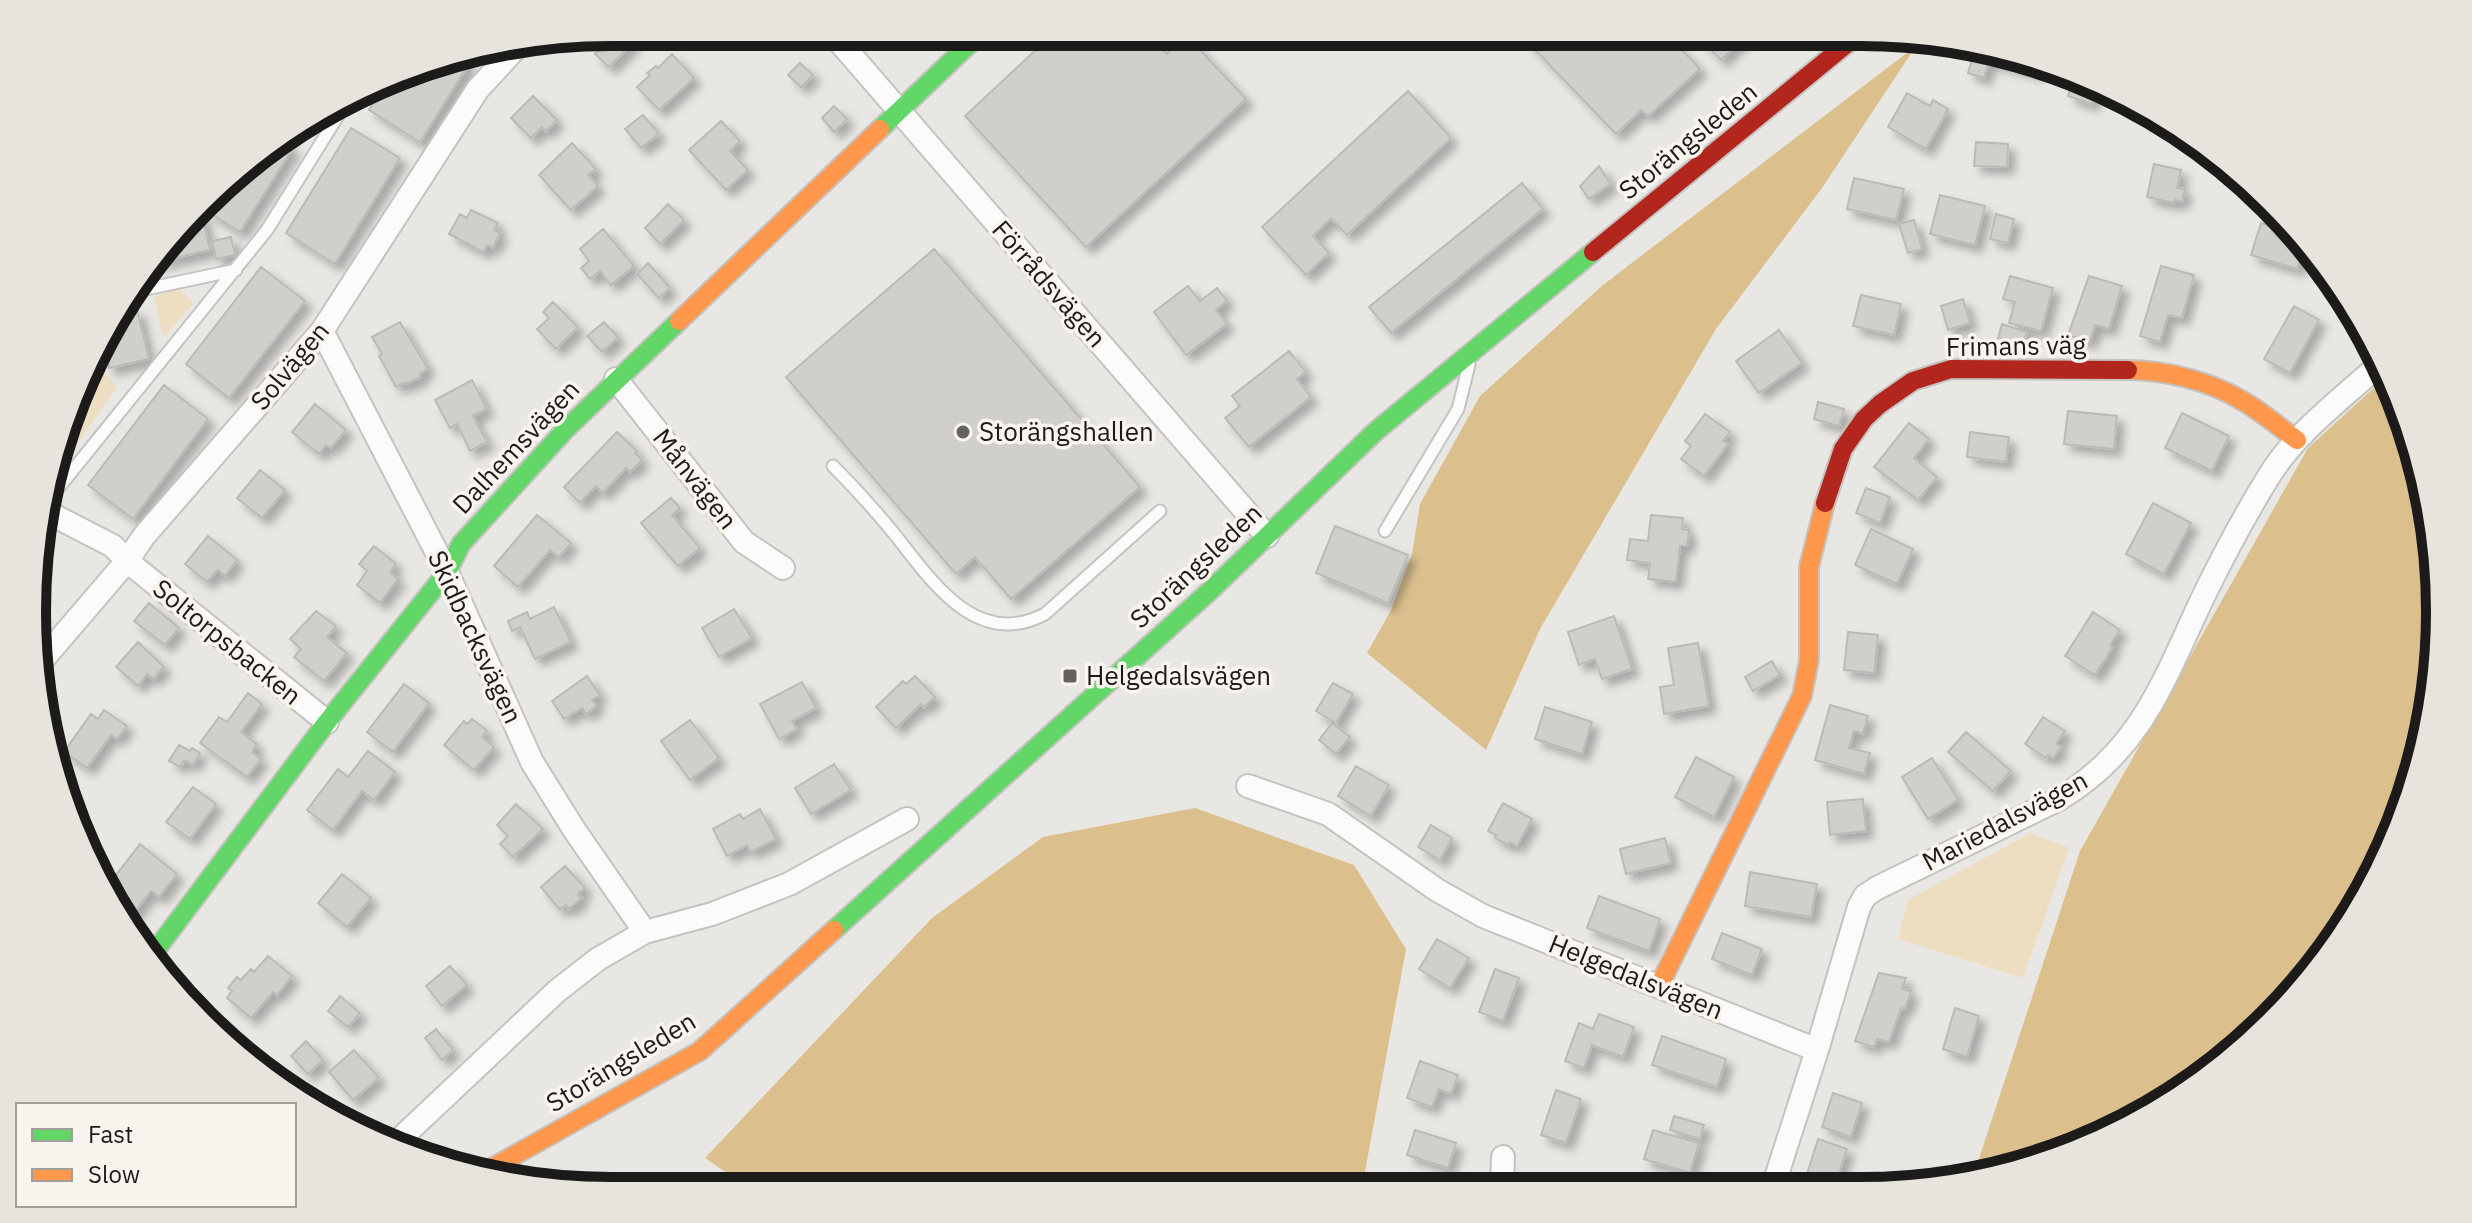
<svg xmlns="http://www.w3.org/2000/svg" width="2472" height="1223" font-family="'IBM Plex Sans',sans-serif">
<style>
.green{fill:#eedec1}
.forest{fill:#dbc08e}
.building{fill:#d0cfcc;stroke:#bbbab7;stroke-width:2;filter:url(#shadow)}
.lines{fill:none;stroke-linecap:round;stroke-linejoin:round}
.lane-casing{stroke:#c5c3c0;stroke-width:15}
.street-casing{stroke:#c5c3c0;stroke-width:26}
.fast-casing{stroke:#c5c3c0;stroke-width:22}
.slow-casing{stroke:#c5c3c0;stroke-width:22}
.jam-casing{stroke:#c5c3c0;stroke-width:22}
.lane{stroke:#fcfbfb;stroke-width:11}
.street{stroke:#fcfbfb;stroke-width:22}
.fast{stroke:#63d668;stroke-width:18}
.slow{stroke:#ff974d;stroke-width:18}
.jam{stroke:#b3261e;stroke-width:18}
.poi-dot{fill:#646260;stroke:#f9f5ee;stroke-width:3}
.labels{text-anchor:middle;stroke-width:7;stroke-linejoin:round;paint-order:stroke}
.street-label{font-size:26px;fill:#1d1b19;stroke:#f9f5ee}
.poi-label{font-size:26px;fill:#1d1b19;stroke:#f9f5ee;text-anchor:start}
.rim{fill:none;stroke:#1d1b19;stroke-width:10}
</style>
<defs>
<filter id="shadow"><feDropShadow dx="7" dy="7" stdDeviation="4" flood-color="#0004"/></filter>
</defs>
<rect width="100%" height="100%" fill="#e9e7e4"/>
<path class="green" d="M 178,289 L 194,303 L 163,338 L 154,296 Z
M 97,351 L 104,372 L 117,387 L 46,488 L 76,389 Z
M 2030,833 L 2069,848 L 2023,978 L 1898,939 L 1908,900 Z"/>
<path class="forest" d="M 1916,46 L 1822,188 L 1716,329 L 1540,629 L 1486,750 L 1367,653 L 1391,610 L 1412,554 L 1420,504 L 1480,396 L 1603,285 Z
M 2387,376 L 2409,425 L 2435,535 L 2439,649 L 2420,761 L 2380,867 L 2296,993 L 2183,1093 L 2047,1160 L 1973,1177 L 2080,851 L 2308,448 Z
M 1195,808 L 1354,865 L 1406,949 L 1362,1188 L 750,1189 L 705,1158 L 932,918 L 1043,837 Z"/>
<path class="building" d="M 612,32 L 631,32 L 627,37 L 633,43 L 609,67 L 595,54 L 601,48 L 595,42 L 603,33 Z
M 1055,32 L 1146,33 L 1167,54 L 1187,36 L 1246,99 L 1086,247 L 965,116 Z
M 1519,33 L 1666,33 L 1700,69 L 1648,116 L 1641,110 L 1616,134 Z
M 1694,33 L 1748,33 L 1721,60 Z
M 1976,46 L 1993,49 L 1984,78 L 1968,73 Z
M 1995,49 L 2010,52 L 2039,63 L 2036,73 L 1992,62 Z
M 672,54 L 694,78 L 659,110 L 637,87 L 650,75 L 647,73 L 656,66 L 658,68 Z
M 459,57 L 469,64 L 420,142 L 369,110 L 385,84 L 425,63 Z
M 800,63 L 813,75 L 801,87 L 788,75 Z
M 2074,76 L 2103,87 L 2097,85 L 2092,104 L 2068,96 Z
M 1408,91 L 1451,138 L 1347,235 L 1331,218 L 1313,236 L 1329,253 L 1306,275 L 1262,227 Z
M 1907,93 L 1930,106 L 1933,100 L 1948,109 L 1926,149 L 1888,127 Z
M 533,96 L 557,120 L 546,131 L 542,127 L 531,138 L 511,118 Z
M 834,106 L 847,119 L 834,132 L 822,118 Z
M 643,115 L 659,134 L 641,148 L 625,129 Z
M 721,121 L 740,141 L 730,151 L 748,170 L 726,190 L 689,150 Z
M 351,128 L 400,158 L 335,264 L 286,233 Z
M 280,140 L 293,148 L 240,232 L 208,212 L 220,193 L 258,152 Z
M 1976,142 L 2008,144 L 2007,167 L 1974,166 Z
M 572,143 L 596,169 L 588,175 L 598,186 L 571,210 L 539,175 Z
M 2154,164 L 2181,170 L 2177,188 L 2185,189 L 2182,202 L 2175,200 L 2174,203 L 2147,197 Z
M 1599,166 L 1611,184 L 1589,199 L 1580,186 Z
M 1854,178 L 1904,189 L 1896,220 L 1847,209 Z
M 1522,183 L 1543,209 L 1391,333 L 1369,307 Z
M 1940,195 L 1985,206 L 1975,245 L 1930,234 Z
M 668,204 L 684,220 L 660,244 L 645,228 Z
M 471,210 L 498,223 L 494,230 L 500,233 L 493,248 L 487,245 L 483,252 L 449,234 L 460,214 L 467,218 Z
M 202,213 L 210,250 L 155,263 L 201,213 Z
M 1996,214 L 2014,219 L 2008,243 L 1990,239 Z
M 1914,220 L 1922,249 L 1908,253 L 1899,224 Z
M 2261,223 L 2300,235 L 2306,243 L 2297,269 L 2251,255 Z
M 603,229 L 634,266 L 611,285 L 600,271 L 590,279 L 581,268 L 589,261 L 580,249 Z
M 231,237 L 235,255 L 216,259 L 212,241 Z
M 934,249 L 1140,487 L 1011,599 L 975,557 L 956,574 L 786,377 Z
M 648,263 L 670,288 L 659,298 L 637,274 Z
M 2161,266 L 2194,275 L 2182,318 L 2168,315 L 2160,342 L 2140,336 Z
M 261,267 L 305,301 L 229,398 L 186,364 Z
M 2010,276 L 2053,288 L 2041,331 L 2009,323 L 2015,302 L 2003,299 Z
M 2089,276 L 2122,286 L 2109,329 L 2095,325 L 2090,342 L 2068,335 Z
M 1188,286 L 1200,301 L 1217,288 L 1227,301 L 1216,310 L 1227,324 L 1186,355 L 1154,312 Z
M 1861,295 L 1901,304 L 1894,335 L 1853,326 Z
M 1963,299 L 1970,323 L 1948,330 L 1941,306 Z
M 553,302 L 578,327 L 556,349 L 537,329 L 549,318 L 543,312 Z
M 2294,306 L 2319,320 L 2290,373 L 2264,359 Z
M 137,309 L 149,359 L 109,368 L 102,341 L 117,314 Z
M 400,322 L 428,369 L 419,374 L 421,377 L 407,384 L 406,382 L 396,387 L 379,356 L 382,354 L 372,337 Z
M 604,322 L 618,337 L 602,352 L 587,336 Z
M 2002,324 L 2027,332 L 2023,345 L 1998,338 Z
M 1779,330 L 1802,363 L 1759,393 L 1736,361 Z
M 1289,351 L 1306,372 L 1297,379 L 1311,397 L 1249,447 L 1225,418 L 1240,406 L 1232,396 Z
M 472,380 L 487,409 L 473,416 L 487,442 L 470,451 L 457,424 L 450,428 L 435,400 Z
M 164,385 L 208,419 L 133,519 L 88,485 Z
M 1818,402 L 1844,409 L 1839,426 L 1814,419 Z
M 315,404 L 346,430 L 331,448 L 326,445 L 319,454 L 292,432 Z
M 2068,411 L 2117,416 L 2114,449 L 2064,444 Z
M 2182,413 L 2229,436 L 2212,471 L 2165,448 Z
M 1705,414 L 1730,432 L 1723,441 L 1728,444 L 1704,476 L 1681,459 L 1691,446 L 1685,441 Z
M 1909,423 L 1929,439 L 1914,458 L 1937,477 L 1918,500 L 1874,467 Z
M 617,432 L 637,451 L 635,453 L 642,460 L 630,472 L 626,468 L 603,493 L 596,486 L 580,503 L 564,487 Z
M 1970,432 L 2009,437 L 2006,462 L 1967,457 Z
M 260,470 L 285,490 L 262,518 L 237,498 Z
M 1866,488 L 1890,497 L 1880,523 L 1856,513 Z
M 671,498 L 680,508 L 672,515 L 700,548 L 678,566 L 641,523 Z
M 2153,503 L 2191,523 L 2164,574 L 2126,554 Z
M 537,515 L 571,543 L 559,557 L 550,550 L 518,587 L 494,566 Z
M 1651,515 L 1683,518 L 1682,529 L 1689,530 L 1687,546 L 1680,546 L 1676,582 L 1648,579 L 1650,563 L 1627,560 L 1630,539 L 1648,541 Z
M 1335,526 L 1408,555 L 1388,603 L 1316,573 Z
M 1871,529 L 1913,549 L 1897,584 L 1855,565 Z
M 208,536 L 237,560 L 225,576 L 218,570 L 207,582 L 185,564 Z
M 374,546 L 396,564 L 390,572 L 398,579 L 380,603 L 357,585 L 367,571 L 359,564 Z
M 149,603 L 179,628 L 165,645 L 134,621 Z
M 554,607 L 571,642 L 535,659 L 520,627 L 512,631 L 508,621 L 527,612 L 530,619 Z
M 734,609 L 752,638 L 719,657 L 702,628 Z
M 316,611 L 336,626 L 327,637 L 347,653 L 324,681 L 294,657 L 301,649 L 290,639 Z
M 2093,612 L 2120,630 L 2110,645 L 2113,647 L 2095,675 L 2065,656 Z
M 1614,616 L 1632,669 L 1602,679 L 1595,659 L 1579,665 L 1568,632 Z
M 1848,632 L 1878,635 L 1874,673 L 1844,670 Z
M 138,642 L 164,667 L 153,679 L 147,674 L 138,686 L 116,667 Z
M 1698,643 L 1709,706 L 1664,714 L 1660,687 L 1674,685 L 1668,648 Z
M 1772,661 L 1780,675 L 1753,691 L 1745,677 Z
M 587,676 L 600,695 L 592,700 L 597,706 L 586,714 L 582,708 L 564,719 L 552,701 Z
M 915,676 L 935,697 L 924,707 L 921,704 L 896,728 L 876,707 L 903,681 L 906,684 Z
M 802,682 L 816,708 L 792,721 L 797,729 L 779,739 L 760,704 Z
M 1333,683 L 1353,694 L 1336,723 L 1316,711 Z
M 404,684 L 429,703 L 393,752 L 367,732 Z
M 248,693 L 262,704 L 241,732 L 257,744 L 252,752 L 261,759 L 247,777 L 200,743 L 219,717 L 227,722 Z
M 1830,705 L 1868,716 L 1863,734 L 1854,731 L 1849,748 L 1870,753 L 1864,774 L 1815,760 Z
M 1545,707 L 1592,722 L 1582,754 L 1535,739 Z
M 104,710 L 127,726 L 117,739 L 111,735 L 87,768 L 64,752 L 91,714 L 98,719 Z
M 2043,717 L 2065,731 L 2056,744 L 2061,747 L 2053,758 L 2048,755 L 2046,758 L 2025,744 Z
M 472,719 L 487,731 L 482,737 L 494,747 L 474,770 L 444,745 L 464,721 L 467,724 Z
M 690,720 L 719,758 L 690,780 L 661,741 Z
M 1332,723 L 1350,737 L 1336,754 L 1319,740 Z
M 1966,732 L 2011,771 L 1993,791 L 1948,752 Z
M 179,745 L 190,751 L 192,748 L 200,753 L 193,765 L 184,760 L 180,767 L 169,761 Z
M 368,751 L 395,772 L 374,800 L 362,791 L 333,830 L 307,810 L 338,769 L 348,777 Z
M 1696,757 L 1734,777 L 1714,817 L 1675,797 Z
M 1932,758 L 1958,800 L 1928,819 L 1902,777 Z
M 834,764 L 851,790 L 811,814 L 795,788 Z
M 1356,766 L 1389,785 L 1371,816 L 1338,796 Z
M 193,787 L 216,804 L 190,839 L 166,822 Z
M 1863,799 L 1866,831 L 1830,835 L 1827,802 Z
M 1503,803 L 1532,819 L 1517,846 L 1510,842 L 1508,845 L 1495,838 L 1496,835 L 1488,831 Z
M 516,804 L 543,829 L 513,857 L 500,844 L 508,836 L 497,825 Z
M 760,809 L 776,839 L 751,852 L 747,845 L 727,856 L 713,829 L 740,814 L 743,819 Z
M 1431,825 L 1452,838 L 1440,860 L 1418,847 Z
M 1665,838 L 1671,863 L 1626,874 L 1620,849 Z
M 140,844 L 177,874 L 159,897 L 151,891 L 129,919 L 106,888 Z
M 565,866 L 585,888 L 578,894 L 582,898 L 569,909 L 566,905 L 560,910 L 541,887 Z
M 1750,872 L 1817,884 L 1811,917 L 1745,906 Z
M 342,874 L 371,898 L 347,927 L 318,903 Z
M 1599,896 L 1660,919 L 1649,951 L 1587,928 Z
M 1722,933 L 1762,949 L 1752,975 L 1712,959 Z
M 1437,939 L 1469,958 L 1450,988 L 1419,969 Z
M 268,956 L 292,976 L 277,995 L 273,992 L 251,1018 L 227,998 L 232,991 L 228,988 L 237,977 L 241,980 L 251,969 L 254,972 Z
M 450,966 L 467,985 L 442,1006 L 426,986 Z
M 1495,969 L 1519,978 L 1503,1021 L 1479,1012 Z
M 1879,973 L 1906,978 L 1902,989 L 1911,991 L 1905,1009 L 1901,1008 L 1889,1042 L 1877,1039 L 1874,1047 L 1855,1041 Z
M 340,996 L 360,1013 L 348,1027 L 328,1011 Z
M 1955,1008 L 1979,1016 L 1967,1057 L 1943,1049 Z
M 1599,1014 L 1634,1027 L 1623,1057 L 1592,1045 L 1584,1068 L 1565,1061 L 1579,1023 L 1593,1029 Z
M 436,1029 L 453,1050 L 442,1060 L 425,1038 Z
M 1662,1036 L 1726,1059 L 1717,1087 L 1652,1065 Z
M 306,1041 L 323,1060 L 308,1074 L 291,1056 Z
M 354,1050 L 379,1078 L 353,1100 L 329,1072 Z
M 1420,1061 L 1458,1075 L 1451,1094 L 1439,1089 L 1432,1107 L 1407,1098 Z
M 1556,1090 L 1581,1099 L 1566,1143 L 1541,1135 Z
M 1833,1093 L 1862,1103 L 1851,1137 L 1822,1127 Z
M 1674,1116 L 1704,1125 L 1700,1139 L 1670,1130 Z
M 1415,1130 L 1456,1143 L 1448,1168 L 1407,1155 Z
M 1653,1130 L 1699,1143 L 1690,1173 L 1644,1159 Z
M 1818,1139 L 1847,1149 L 1836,1183 L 1807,1174 Z"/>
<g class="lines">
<g class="lane-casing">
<path id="lane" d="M 482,53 L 498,65
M 146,289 L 236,270
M 833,466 C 854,487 873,508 892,531 C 930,578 975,651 1045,614 L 1160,511
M 49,513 L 56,491 L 267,230 L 344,106
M 1385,531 L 1458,409 L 1469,365"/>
</g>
<g class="street-casing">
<path id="street" d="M 831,32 L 1267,536
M 322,331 L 447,572 L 532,762 L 575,831 L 645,932
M 616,379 L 744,542 L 783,568
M 43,510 L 113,546 L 127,561 L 327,722
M 38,665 L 127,561 L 144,536 L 322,331 L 478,89 L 516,48
M 1248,786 L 1328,814 L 1437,890 L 1483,916 L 1817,1050
M 400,1139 L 557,991 L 598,959 L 645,932 L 712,914 L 789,884 L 907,819
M 1502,1187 L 1503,1157
M 1773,1187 L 1817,1050 L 1859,907 L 1865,896 L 1877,888 L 2059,799 C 2147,747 2167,669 2210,583 C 2228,547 2248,510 2269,476 C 2296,432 2343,398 2381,363"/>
</g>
<g class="fast-casing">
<path id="fast" d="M 880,129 L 982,32
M 834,930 L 1213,588 L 1376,431 L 1593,252
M 153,954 L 327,722 L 447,572 L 461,544 L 567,428 L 679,321"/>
</g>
<g class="slow-casing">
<path id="slow" d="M 679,321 L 880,129
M 2128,370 C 2164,370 2210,381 2241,400 C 2261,411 2279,427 2297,440
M 1659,986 L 1802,696 L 1809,660 L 1809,567 L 1825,503
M 481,1174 L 700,1051 L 834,930"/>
</g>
<g class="jam-casing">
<path id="jam" d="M 1593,252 L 1860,33
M 1825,503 L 1843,449 L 1864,419 L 1880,404 L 1913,381 L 1951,369 L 2128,370"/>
</g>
<use href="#lane" class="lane"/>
<use href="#street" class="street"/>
<use href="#fast" class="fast"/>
<use href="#slow" class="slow"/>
<use href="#jam" class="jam"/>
</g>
<g class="poi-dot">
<circle cx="963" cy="432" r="8"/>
<rect x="1062" y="668" width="16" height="16" rx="4"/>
</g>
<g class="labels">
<g class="street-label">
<text transform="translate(1688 141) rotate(-39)" y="9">Storängsleden</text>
<text transform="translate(1049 284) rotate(49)" y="9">Förrådsvägen</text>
<text transform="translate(2016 346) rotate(-1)" y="9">Frimans väg</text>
<text transform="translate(290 366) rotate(-50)" y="9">Solvägen</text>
<text transform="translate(516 447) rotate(-47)" y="9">Dalhemsvägen</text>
<text transform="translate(695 479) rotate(52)" y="9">Månvägen</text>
<text transform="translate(1196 566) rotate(-43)" y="9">Storängsleden</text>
<text transform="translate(475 637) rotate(65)" y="9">Skidbacksvägen</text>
<text transform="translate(227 642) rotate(39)" y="9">Soltorpsbacken</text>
<text transform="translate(2005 821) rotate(-28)" y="9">Mariedalsvägen</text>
<text transform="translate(1636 977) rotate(22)" y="9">Helgedalsvägen</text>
<text transform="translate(621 1062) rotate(-31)" y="9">Storängsleden</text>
</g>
<g class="poi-label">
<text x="979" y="441">Storängshallen</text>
<text x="1086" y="685">Helgedalsvägen</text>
</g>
</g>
<path d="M0 0H2472V1223H0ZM611 46H1861A565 565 0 0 1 2426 611V612A565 565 0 0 1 1861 1177H611A565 565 0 0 1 46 612V611A565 565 0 0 1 611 46Z" fill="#e7e4dd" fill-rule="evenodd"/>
<path class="rim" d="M611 46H1861A565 565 0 0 1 2426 611V612A565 565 0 0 1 1861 1177H611A565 565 0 0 1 46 612V611A565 565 0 0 1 611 46Z"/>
<rect x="16" y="1103" width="280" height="104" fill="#f9f5ee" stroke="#a19e99" stroke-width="2"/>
<rect x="32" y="1129" width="40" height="12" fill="#63d668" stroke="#a19e99" stroke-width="2"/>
<text x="88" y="1143" font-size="24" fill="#1d1b19">Fast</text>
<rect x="32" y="1169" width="40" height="12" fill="#ff974d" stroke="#a19e99" stroke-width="2"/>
<text x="88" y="1183" font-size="24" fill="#1d1b19">Slow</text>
</svg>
